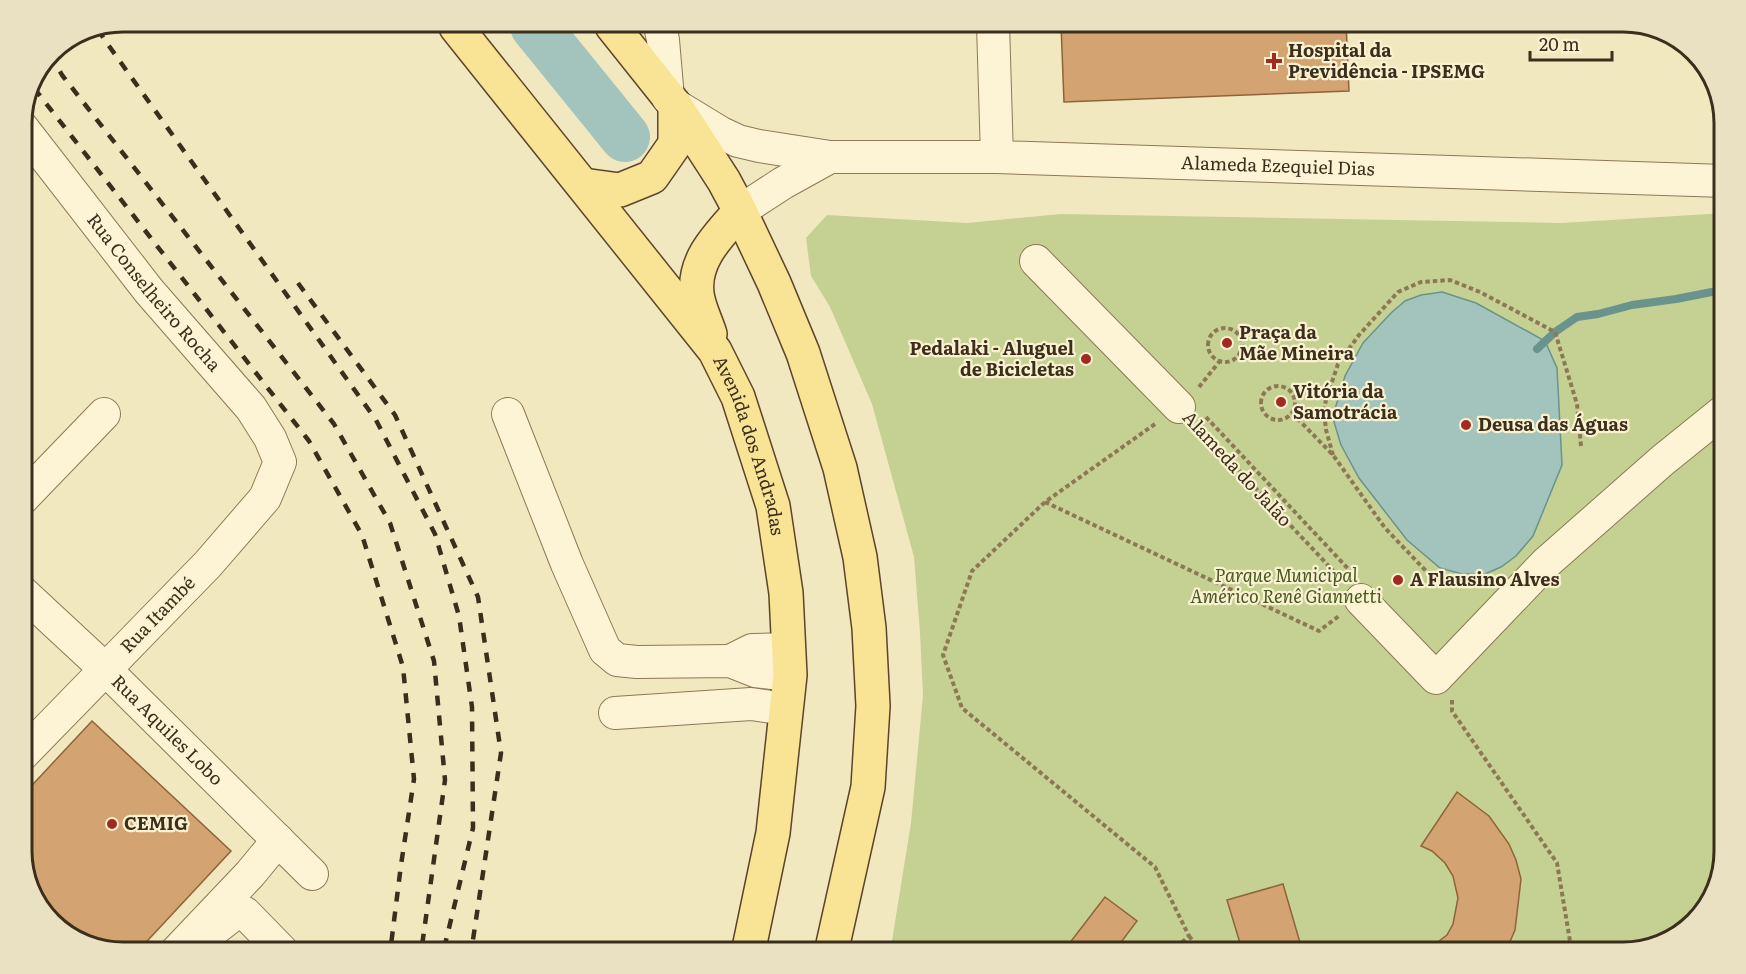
<svg xmlns="http://www.w3.org/2000/svg" width="1746" height="974" font-family="Literata,serif">
<style>
.green{fill:#c5d193}
.water{fill:#a3c4bd;stroke:#69938c;stroke-width:1.5}
.lines{fill:none;stroke-linecap:round;stroke-linejoin:round}
.stream{stroke:#69938c;stroke-width:8}
.river{stroke:#a3c4bd;stroke-width:50}
.building{fill:#d4a372;stroke:#8f6339;stroke-width:1.5}
.minor-casing{stroke:#8d7856;stroke-width:34}
.major-casing{stroke:#5b452b;stroke-width:36}
.path{stroke:#8d7856;stroke-width:4;stroke-dasharray:4.5 3;stroke-linecap:butt}
.minor{stroke:#fcf4d4;stroke-width:32}
.major{stroke:#f9e394;stroke-width:33}
.rail{stroke:#3b2e1c;stroke-width:4.5;stroke-dasharray:10 10;stroke-linecap:butt}
.poi-dot{fill:#a32a20;stroke:#f9f1d0;stroke-width:2}
.labels{text-anchor:middle;stroke-width:4.5;stroke-linejoin:round;paint-order:stroke}
.poi-label{font-size:18px;font-weight:bold;fill:#3b2e1c;stroke:#f9f1d0;text-anchor:start}
.street-label{font-size:18px;fill:#3b2e1c;stroke:#f9f1d0}
.park-label{font-size:18px;font-style:italic;fill:#465a20;stroke:#f9f1d0}
.rim{fill:none;stroke:#3b2e1c;stroke-width:3}
</style>
<rect width="100%" height="100%" fill="#f2e8c0"/>
<path class="green" d="M 1725,213 L 1725,852 L 1712,902 L 1674,939 L 1624,953 L 890,953 L 911,823 L 923,695 L 920,633 L 914,557 L 872,404 L 830,307 L 811,276 L 806,238 L 827,215 L 967,223 L 1061,214 L 1561,223 Z"/>
<path class="water" d="M 1442,292 L 1476,303 L 1545,341 L 1557,368 L 1562,465 L 1533,536 L 1516,556 L 1501,567 L 1485,574 L 1462,574 L 1440,568 L 1407,540 L 1359,478 L 1341,445 L 1334,422 L 1335,409 L 1345,376 L 1363,343 L 1391,313 L 1405,301 L 1421,295 Z"/>
<g class="lines">
<path class="stream" d="M 1537,349 L 1555,332 L 1577,317 L 1598,314 L 1632,305 L 1676,299 L 1717,291"/>
<path class="river" d="M 535,26 L 625,137"/>
</g>
<path class="building" d="M 1346,22 L 1349,91 L 1064,102 L 1061,24 Z
M 92,721 L 231,851 L 136,953 L 123,953 L 72,940 L 35,902 L 21,858 L 21,797 Z
M 1457,792 L 1489,816 L 1509,844 L 1516,860 L 1521,879 L 1515,930 L 1505,953 L 1401,953 L 1431,947 L 1447,935 L 1453,924 L 1458,898 L 1453,876 L 1445,863 L 1432,851 L 1421,846 Z
M 1283,884 L 1303,953 L 1243,953 L 1227,900 Z
M 1105,897 L 1137,921 L 1113,953 L 1071,953 L 1065,949 Z"/>
<g class="lines">
<g class="minor-casing">
<g id="minor">
<path d="M 993,24 L 997,157"/>
<path d="M 660,26 L 663,40 L 668,98"/>
<path id="s1" d="M 675,105 L 721,133 L 738,141 L 759,146 L 830,157 L 997,157 L 1725,181"/>
<path id="s2" d="M 21,126 L 149,291 L 251,408 L 270,438 L 280,462 L 265,498 L 208,564 L 21,756"/>
<path d="M 740,211 L 783,183 L 830,157"/>
<path d="M 1036,261 L 1179,407"/>
<path d="M 508,414 L 567,564 L 605,650 L 617,660 L 637,662 L 730,661 L 755,671 L 790,675"/>
<path d="M 21,500 L 104,414"/>
<path id="s3" d="M 21,591 L 105,669 L 312,874"/>
<path d="M 1361,600 L 1436,678 L 1546,563 L 1663,460 L 1725,410"/>
<path d="M 730,661 L 752,650 L 788,649"/>
<path d="M 615,713 L 751,704 L 786,709"/>
<path d="M 207,935 L 234,914 L 245,913 L 284,953"/>
<path d="M 175,953 L 250,874 L 278,840"/>
</g>
</g>
<g class="major-casing">
<g id="major">
<path d="M 612,26 L 675,105 L 724,181 L 740,211 L 774,283 L 803,353 L 840,468 L 860,557 L 869,628 L 873,706 L 868,787 L 831,953"/>
<path id="s4" d="M 456,27 L 715,351 L 738,397 L 773,506 L 786,593 L 790,675 L 773,833 L 748,953"/>
<path d="M 583,185 L 620,190 L 652,177 L 675,144 L 675,105"/>
<path d="M 710,334 C 706,321 698,306 697,293 C 693,259 720,234 740,211"/>
</g>
</g>
<path class="path" d="M1208 345a17 17 0 1 1 34 0a17 17 0 1 1-34 0Z
M1261 403a17 17 0 1 1 34 0a17 17 0 1 1-34 0Z
M 1199,387 L 1219,362
M 1292,413 L 1333,455 L 1385,528 L 1426,571 L 1447,581 L 1460,584 L 1486,583
M 1206,417 L 1353,574
M 1155,424 L 1045,502 L 972,571 L 943,655 L 962,708 L 1155,867 L 1189,936 L 1170,953
M 1198,427 L 1341,579
M 1333,455 L 1326,430 L 1324,410 L 1326,400 L 1338,364 L 1359,335 L 1398,292 L 1421,282 L 1450,280 L 1480,292 L 1555,332 L 1577,404 L 1581,446
M 1045,502 L 1319,631 L 1339,616
M 1452,700 L 1452,711 L 1557,863 L 1570,941 L 1562,953
M 1189,936 L 1202,953"/>
<use href="#minor" class="minor"/>
<use href="#major" class="major"/>
<path class="rail" d="M 98,29 L 104,39 L 376,420 L 435,534 L 459,616 L 472,707 L 473,828 L 443,953
M 50,54 L 62,75 L 334,424 L 390,523 L 434,661 L 445,780 L 421,953
M 34,88 L 309,441 L 362,535 L 403,667 L 414,779 L 401,865 L 390,953
M 298,283 L 395,415 L 478,597 L 501,753 L 471,953"/>
</g>
<g class="poi-dot">
<path d="M1271 52h6v6h6v6h-6v6h-6v-6h-6v-6h6z"/>
<circle cx="1227" cy="343" r="6"/>
<circle cx="1086" cy="359" r="6"/>
<circle cx="1281" cy="402" r="6"/>
<circle cx="1466" cy="425" r="6"/>
<circle cx="1398" cy="580" r="6"/>
<circle cx="112" cy="824" r="6"/>
</g>
<g class="labels">
<g class="poi-label">
<text x="1288" y="57">Hospital da<tspan x="1288" dy="21">Previdência - IPSEMG</tspan></text>
<text x="1239" y="339">Praça da<tspan x="1239" dy="21">Mãe Mineira</tspan></text>
<text x="1074" y="355" text-anchor="end">Pedalaki - Aluguel<tspan x="1074" dy="21">de Bicicletas</tspan></text>
<text x="1293" y="398">Vitória da<tspan x="1293" dy="21">Samotrácia</tspan></text>
<text x="1478" y="431">Deusa das Águas</text>
<text x="1410" y="586">A Flausino Alves</text>
<text x="124" y="830">CEMIG</text>
</g>
<g class="street-label">
<text dy="6" stroke="none"><textPath href="#s1" startOffset="614">Alameda Ezequiel Dias</textPath></text>
<text dy="6" stroke="none"><textPath href="#s2" startOffset="213">Rua Conselheiro Rocha</textPath></text>
<text dy="6" stroke="none"><textPath href="#s4" startOffset="516">Avenida dos Andradas</textPath></text>
<text transform="translate(1237 469) rotate(47)" y="6">Alameda do Jalão</text>
<text transform="translate(158 615) rotate(-46)" y="6">Rua Itambé</text>
<text dy="6" stroke="none"><textPath href="#s3" startOffset="202">Rua Aquiles Lobo</textPath></text>
</g>
<g class="park-label">
<text x="1286" y="582">Parque Municipal<tspan x="1286" dy="21">Américo Renê Giannetti</tspan></text>
</g>
</g>
<path d="M0 0H1746V974H0ZM123 32H1623A91 91 0 0 1 1714 123V851A91 91 0 0 1 1623 942H123A91 91 0 0 1 32 851V123A91 91 0 0 1 123 32Z" fill="#eae1c2" fill-rule="evenodd"/>
<path class="rim" d="M123 32H1623A91 91 0 0 1 1714 123V851A91 91 0 0 1 1623 942H123A91 91 0 0 1 32 851V123A91 91 0 0 1 123 32Z"/>
<path d="M1530 51v9h82v-9" fill="none" stroke="#3b2e1c" stroke-width="3"/>
<text x="1539" y="51" font-size="18" fill="#3b2e1c" stroke="#f9f1d0" stroke-width="4.5" paint-order="stroke">20 m</text>
</svg>
